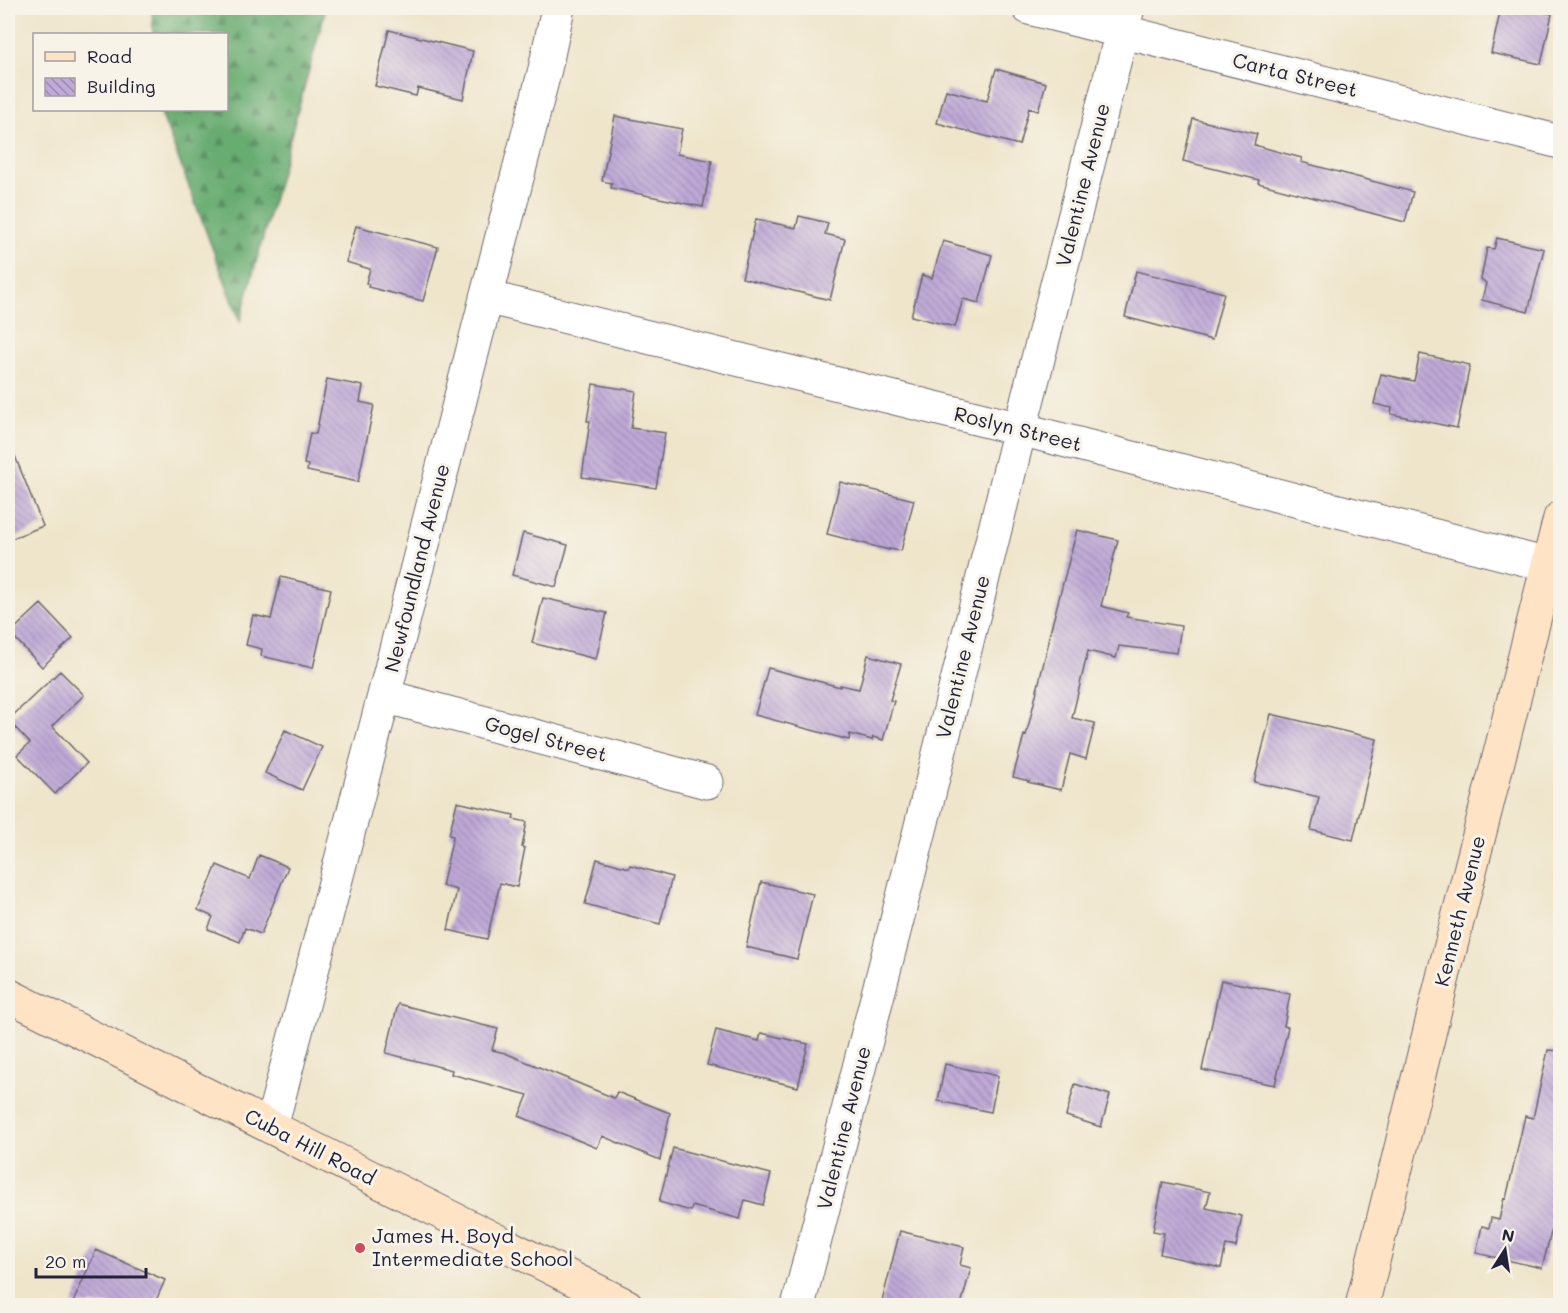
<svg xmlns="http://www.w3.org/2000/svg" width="1568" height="1313" font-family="Mali,sans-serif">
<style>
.forest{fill:url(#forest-firs);stroke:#456756;stroke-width:1.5}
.building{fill:url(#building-back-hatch)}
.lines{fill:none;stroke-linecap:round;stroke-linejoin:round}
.street-casing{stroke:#6a666d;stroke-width:35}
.secondary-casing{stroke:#6a666d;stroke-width:35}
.street{stroke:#fff;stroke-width:33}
.secondary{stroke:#fee4c5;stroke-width:33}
.poi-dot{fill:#d1495b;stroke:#f7f3e8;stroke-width:2}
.labels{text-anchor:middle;stroke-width:6;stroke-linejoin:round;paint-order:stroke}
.street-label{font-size:20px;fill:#22223b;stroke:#f7f3e8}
.poi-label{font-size:20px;fill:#22223b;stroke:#f7f3e8;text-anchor:start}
</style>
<defs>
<pattern id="forest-firs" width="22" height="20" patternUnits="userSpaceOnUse" patternTransform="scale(1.5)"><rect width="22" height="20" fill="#68ac71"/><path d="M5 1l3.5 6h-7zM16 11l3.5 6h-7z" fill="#558c5e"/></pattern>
<pattern id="building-back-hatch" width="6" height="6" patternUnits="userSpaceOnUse" patternTransform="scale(1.5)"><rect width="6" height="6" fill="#bfa9d7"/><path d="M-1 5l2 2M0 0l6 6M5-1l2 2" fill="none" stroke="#9b89b0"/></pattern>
</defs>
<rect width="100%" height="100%" fill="#f7f3e8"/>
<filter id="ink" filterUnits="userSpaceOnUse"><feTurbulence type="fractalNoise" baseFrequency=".0167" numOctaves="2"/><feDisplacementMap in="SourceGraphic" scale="12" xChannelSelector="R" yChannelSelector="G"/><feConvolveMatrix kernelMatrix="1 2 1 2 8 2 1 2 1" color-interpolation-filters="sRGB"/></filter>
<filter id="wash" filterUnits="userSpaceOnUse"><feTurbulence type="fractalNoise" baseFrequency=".008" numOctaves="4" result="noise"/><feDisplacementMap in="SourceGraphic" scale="24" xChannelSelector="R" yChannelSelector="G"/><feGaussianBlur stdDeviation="1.35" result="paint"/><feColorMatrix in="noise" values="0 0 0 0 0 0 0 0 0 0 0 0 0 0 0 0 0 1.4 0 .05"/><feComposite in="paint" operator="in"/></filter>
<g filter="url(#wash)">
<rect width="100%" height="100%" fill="#efe5cb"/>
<path class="forest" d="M 152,8 L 326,8 L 240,321 L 160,110 L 226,110 L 226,34 L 153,34 Z"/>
<g id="blocks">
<path class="building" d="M 1501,8 L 1524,8 L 1552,14 L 1541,64 L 1491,53 Z
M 389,30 L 473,51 L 463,99 L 418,88 L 416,96 L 375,86 Z
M 996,69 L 1046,83 L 1038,111 L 1029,108 L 1019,145 L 937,123 L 946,90 L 987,101 Z
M 615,116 L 682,129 L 677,154 L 712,161 L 703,207 L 611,188 L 612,183 L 602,181 Z
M 1193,119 L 1257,134 L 1254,145 L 1302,158 L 1301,162 L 1413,192 L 1405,222 L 1258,183 L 1259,180 L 1183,161 Z
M 799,216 L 828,223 L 825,234 L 845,239 L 830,300 L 742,278 L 756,219 L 796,228 Z
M 356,226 L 438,247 L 423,301 L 368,287 L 369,284 L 366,283 L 370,269 L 346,262 Z
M 1497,238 L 1544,249 L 1528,312 L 1482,300 L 1486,283 L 1481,279 L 1487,248 L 1494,249 Z
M 943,241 L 992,255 L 979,303 L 963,299 L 955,327 L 911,316 L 922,275 L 932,278 Z
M 1136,271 L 1224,293 L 1212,340 L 1125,317 Z
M 1420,354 L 1470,365 L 1457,428 L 1391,414 L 1392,408 L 1374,404 L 1381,374 L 1414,381 Z
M 327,379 L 363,386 L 360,402 L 374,405 L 358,482 L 307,471 L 308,465 L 304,464 L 310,433 L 316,434 Z
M 593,384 L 636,391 L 631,428 L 665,433 L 656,488 L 582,477 L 590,421 L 587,421 Z
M 9,441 L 43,526 L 8,540 L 8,442 Z
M 840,482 L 914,500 L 901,551 L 889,549 L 889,550 L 827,534 Z
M 1077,530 L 1118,540 L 1101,606 L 1128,613 L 1126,617 L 1181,626 L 1177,653 L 1119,646 L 1116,658 L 1088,651 L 1072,718 L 1095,723 L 1086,759 L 1070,754 L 1061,790 L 1028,782 L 1029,781 L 1013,777 L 1024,735 L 1026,736 L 1049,641 L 1048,640 Z
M 523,533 L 568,545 L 556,587 L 512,575 Z
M 281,577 L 331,589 L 313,668 L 261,656 L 262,649 L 246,645 L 253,615 L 271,619 Z
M 543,598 L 607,613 L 596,659 L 532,643 Z
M 41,604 L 73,638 L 42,667 L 10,633 Z
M 868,655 L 901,664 L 890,700 L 894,701 L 883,740 L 873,737 L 872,740 L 850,734 L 849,740 L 755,715 L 768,668 L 840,687 L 840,685 L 859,689 Z
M 60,671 L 84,695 L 52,726 L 87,763 L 55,794 L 17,755 L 30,743 L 8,720 Z
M 1271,714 L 1377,739 L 1353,840 L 1311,830 L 1319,797 L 1254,782 Z
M 285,730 L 322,747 L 302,790 L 265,773 Z
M 457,802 L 514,815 L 513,819 L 527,822 L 522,847 L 525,848 L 517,887 L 500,883 L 487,939 L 448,930 L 457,890 L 442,886 L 453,836 L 449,835 Z
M 259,855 L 288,867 L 261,934 L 245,928 L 240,942 L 208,929 L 213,917 L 198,910 L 217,865 L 250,879 Z
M 597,859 L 629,868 L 630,865 L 672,877 L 660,924 L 585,904 Z
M 761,882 L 813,894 L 797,959 L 746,947 Z
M 1221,980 L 1290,994 L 1284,1026 L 1288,1027 L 1275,1085 L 1202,1070 Z
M 398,1004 L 498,1029 L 492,1050 L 505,1053 L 614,1098 L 617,1092 L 670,1113 L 660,1160 L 602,1136 L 597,1148 L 519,1116 L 528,1095 L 451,1074 L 452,1070 L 386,1053 Z
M 716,1030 L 759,1041 L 761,1033 L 808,1044 L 798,1087 L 707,1065 Z
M 1548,1050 L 1560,1051 L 1560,1197 L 1542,1268 L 1476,1253 L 1482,1226 L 1489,1228 L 1491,1218 L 1499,1220 L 1504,1198 L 1506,1199 L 1525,1116 L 1533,1118 Z
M 945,1064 L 998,1076 L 991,1112 L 938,1101 Z
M 1075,1084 L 1110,1095 L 1101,1127 L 1066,1116 Z
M 673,1148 L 771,1174 L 763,1205 L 745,1200 L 740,1219 L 692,1206 L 691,1211 L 659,1202 Z
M 1163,1182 L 1210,1192 L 1206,1208 L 1242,1216 L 1236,1247 L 1226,1245 L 1221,1268 L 1160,1254 L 1164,1233 L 1153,1231 Z
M 900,1231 L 964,1247 L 960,1265 L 971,1268 L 961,1305 L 881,1305 Z
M 96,1250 L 165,1280 L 154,1305 L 72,1305 Z"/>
</g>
</g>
<g filter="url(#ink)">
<use href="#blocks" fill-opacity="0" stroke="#6a666d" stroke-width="1.5"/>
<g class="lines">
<g class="street-casing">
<path id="street" d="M 1029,8 L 1560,142
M 486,297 L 1020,429 L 1548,565
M 384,696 L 707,782
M 271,1127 L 384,696 L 545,69 L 558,8
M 798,1306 L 918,838 L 1020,429 L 1128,8"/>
</g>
<g class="secondary-casing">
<path id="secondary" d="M 8,995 L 627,1306
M 1362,1306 L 1445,969 L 1560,518"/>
</g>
<use href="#street" class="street"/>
<use href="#secondary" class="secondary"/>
</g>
</g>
<circle class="poi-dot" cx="360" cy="1248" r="6"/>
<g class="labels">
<g class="street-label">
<text transform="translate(1295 75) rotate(14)" y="7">Carta Street</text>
<text transform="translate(1083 185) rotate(-76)" y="7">Valentine Avenue</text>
<text transform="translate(1018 429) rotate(14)" y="7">Roslyn Street</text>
<text transform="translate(417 568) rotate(-76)" y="7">Newfoundland Avenue</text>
<text transform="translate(963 657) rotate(-76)" y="7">Valentine Avenue</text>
<text transform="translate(546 739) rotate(15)" y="7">Gogel Street</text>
<text transform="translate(1460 911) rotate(-76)" y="7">Kenneth Avenue</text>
<text transform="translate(844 1128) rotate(-76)" y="7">Valentine Avenue</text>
<text transform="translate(310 1147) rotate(27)" y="7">Cuba Hill Road</text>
</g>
<g class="poi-label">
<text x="372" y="1243">James H. Boyd<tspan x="372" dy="23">Intermediate School</tspan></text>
</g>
</g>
<rect width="1568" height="1313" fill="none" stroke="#f7f3e8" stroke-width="30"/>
<rect x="33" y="33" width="195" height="78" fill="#f7f3e8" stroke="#a29fa3" stroke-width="1.5"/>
<rect x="45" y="52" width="30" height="9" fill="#fee4c5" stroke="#a29fa3" stroke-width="1.5"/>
<text x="87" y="63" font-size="18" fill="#22223b">Road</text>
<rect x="45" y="78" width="30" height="18" fill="url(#building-back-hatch)" stroke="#a29fa3" stroke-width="1.5"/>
<text x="87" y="93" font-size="18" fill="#22223b">Building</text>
<g transform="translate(1505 1250) rotate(12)" stroke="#f7f3e8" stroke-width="4.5" paint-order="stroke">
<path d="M0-4.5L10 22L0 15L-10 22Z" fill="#22223b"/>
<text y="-9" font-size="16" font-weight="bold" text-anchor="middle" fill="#22223b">N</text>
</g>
<path d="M36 1268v9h110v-9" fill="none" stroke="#22223b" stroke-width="3"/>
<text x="45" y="1268" font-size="18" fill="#22223b" stroke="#f7f3e8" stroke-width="4.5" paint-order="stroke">20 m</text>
</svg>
